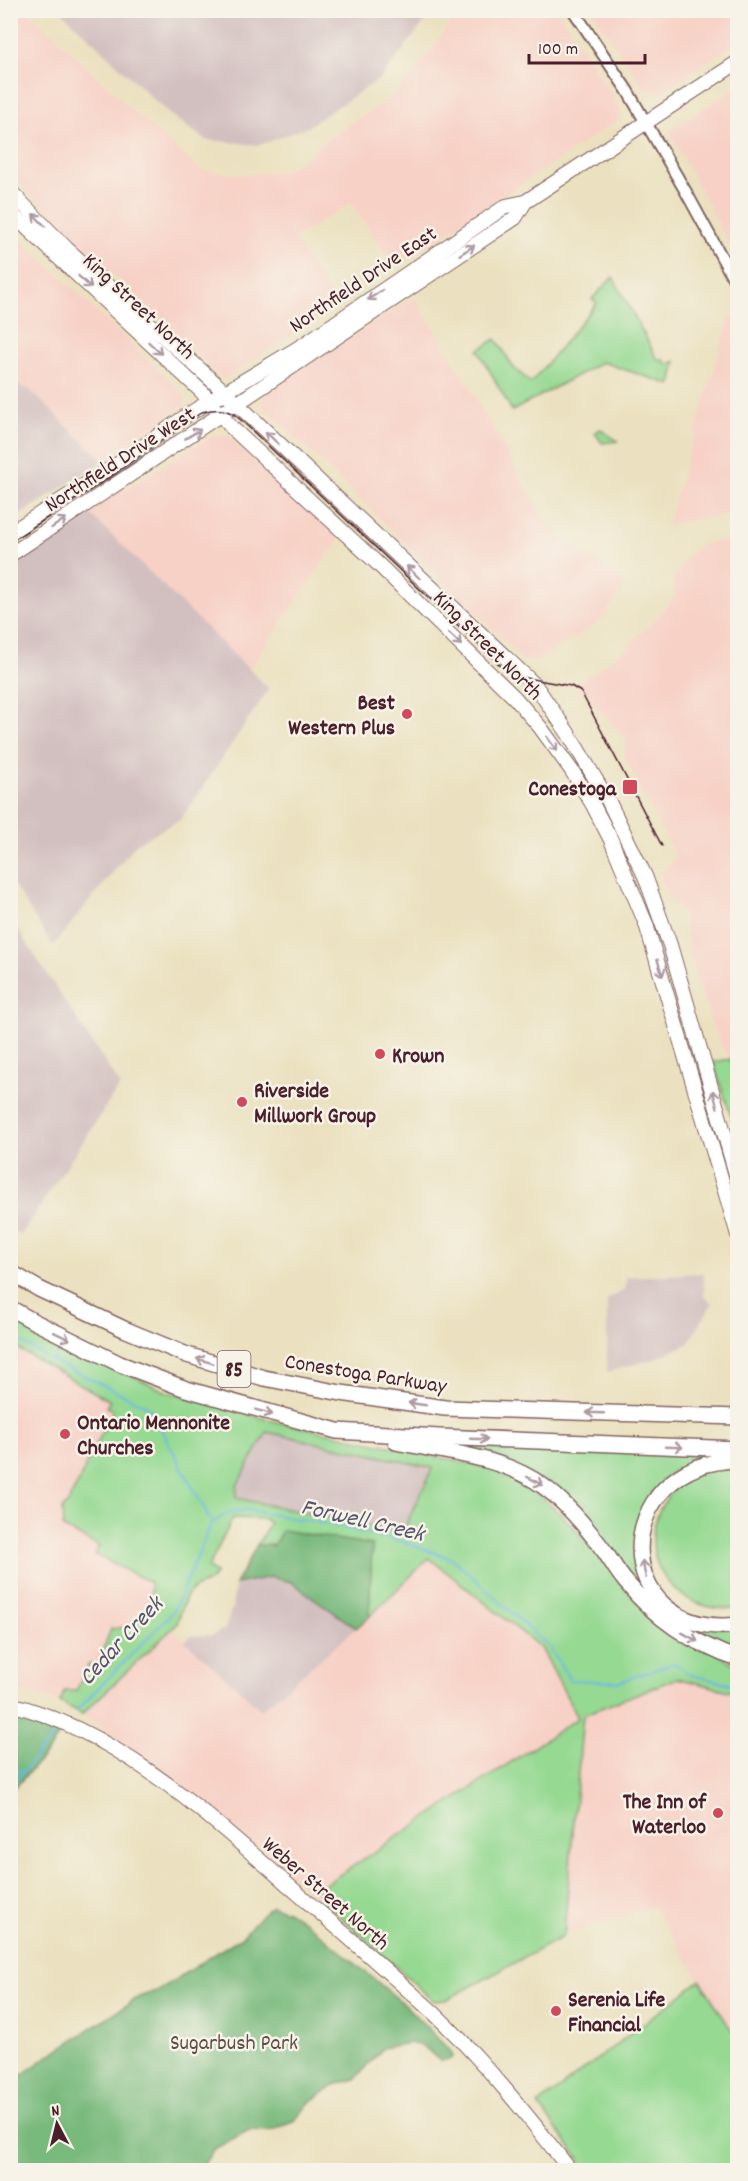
<svg xmlns="http://www.w3.org/2000/svg" width="748" height="2181" font-family="Dekko,sans-serif">
<style>
.built{fill:#f7d1c6}
.industrial{fill:#d2bfbf}
.green{fill:#95d992;stroke:#707c5e;stroke-width:1.5;fill-rule:evenodd}
.forest{fill:#78b97c;stroke:#616c54;stroke-width:1.5}
.lines{fill:none;stroke-linecap:round;stroke-linejoin:round}
.stream{stroke:#6bb6e4;stroke-width:2}
.minor-casing{stroke:#82635f;stroke-width:14}
.major-casing{stroke:#82635f;stroke-width:16}
.highway-casing{stroke:#82635f;stroke-width:18}
.minor{stroke:#fff;stroke-width:10}
.major{stroke:#fff;stroke-width:14}
.highway{stroke:#fff;stroke-width:15}
.tram{stroke:#4a1f2b;stroke-width:1.5}
.oneway{stroke:#ae9aa0}
.poi-dot{fill:#d1495b;stroke:#f7f3e8;stroke-width:2}
.labels{text-anchor:middle;stroke-width:5;stroke-linejoin:round;paint-order:stroke}
.shield{fill:#f7f3e8;stroke:#7e5f64;stroke-width:1.5}
.shield-label{font-size:21px;font-weight:bold;fill:#4a1f2b}
.street-label{font-size:22px;fill:#4a1f2b;stroke:#f7f3e8}
.poi-label{font-size:22px;font-weight:bold;fill:#4a1f2b;stroke:#f7f3e8;text-anchor:start}
.park-label{font-size:22px;fill:#5d4e45;stroke:#f7f3e8}
.water-label{font-size:24px;font-style:italic;fill:#56546c;stroke:#f7f3e8}
</style>
<rect width="100%" height="100%" fill="#f7f3e8"/>
<filter id="ink" filterUnits="userSpaceOnUse"><feTurbulence type="fractalNoise" baseFrequency=".0167" numOctaves="2"/><feDisplacementMap in="SourceGraphic" scale="12" xChannelSelector="R" yChannelSelector="G"/><feConvolveMatrix kernelMatrix="1 2 1 2 8 2 1 2 1" color-interpolation-filters="sRGB"/></filter>
<filter id="wash" filterUnits="userSpaceOnUse"><feTurbulence type="fractalNoise" baseFrequency=".008" numOctaves="4" result="noise"/><feDisplacementMap in="SourceGraphic" scale="24" xChannelSelector="R" yChannelSelector="G"/><feGaussianBlur stdDeviation="1.35" result="paint"/><feColorMatrix in="noise" values="0 0 0 0 0 0 0 0 0 0 0 0 0 0 0 0 0 1.4 0 .05"/><feComposite in="paint" operator="in"/></filter>
<g filter="url(#wash)">
<rect width="100%" height="100%" fill="#ebe1c0"/>
<path class="built" d="M 10,11 L 28,11 L 131,109 L 200,170 L 241,175 L 287,170 L 313,153 L 316,147 L 391,97 L 410,79 L 459,11 L 558,11 L 620,107 L 621,118 L 395,267 L 351,203 L 294,238 L 337,305 L 223,380 L 11,175 Z
M 592,11 L 733,11 L 737,14 L 737,42 L 661,93 L 645,90 Z
M 737,87 L 737,259 L 669,131 Z
M 10,229 L 186,396 L 185,405 L 103,461 L 29,389 L 11,382 Z
M 416,299 L 478,401 L 533,500 L 552,530 L 581,554 L 616,574 L 624,586 L 603,618 L 594,626 L 535,661 L 524,660 L 323,463 L 262,406 L 264,394 L 408,300 Z
M 730,316 L 738,324 L 737,512 L 667,525 Z
M 212,436 L 228,436 L 281,486 L 342,535 L 249,670 L 88,512 Z
M 723,540 L 737,542 L 737,1075 L 711,1022 L 696,976 L 681,909 L 669,899 L 660,874 L 676,857 L 624,757 L 626,738 L 596,708 L 588,692 L 585,693 L 576,685 L 624,650 L 660,614 L 676,596 L 672,582 L 688,556 L 701,545 Z
M 10,1345 L 111,1401 L 113,1410 L 68,1503 L 62,1509 L 99,1546 L 95,1555 L 150,1582 L 152,1598 L 146,1613 L 138,1622 L 127,1628 L 111,1630 L 96,1669 L 88,1665 L 76,1691 L 62,1696 L 60,1702 L 11,1689 Z
M 428,1558 L 541,1648 L 578,1718 L 318,1889 L 323,1901 L 149,1759 L 82,1714 L 171,1628 L 261,1710 L 369,1617 Z
M 677,1678 L 737,1693 L 737,2039 L 653,1906 L 564,1936 L 583,1715 Z"/>
<path class="industrial" d="M 61,11 L 433,11 L 381,78 L 307,127 L 260,145 L 206,140 L 169,114 Z
M 11,382 L 29,389 L 103,461 L 11,521 Z
M 88,512 L 269,689 L 181,819 L 136,844 L 53,946 L 11,881 L 11,564 Z
M 10,918 L 120,1085 L 21,1235 L 10,1230 Z
M 704,1273 L 704,1295 L 712,1304 L 688,1344 L 654,1359 L 607,1372 L 607,1300 L 624,1290 L 627,1277 Z
M 267,1432 L 433,1468 L 403,1533 L 236,1498 L 237,1485 Z
M 271,1577 L 291,1582 L 356,1628 L 261,1710 L 185,1641 L 191,1636 L 212,1635 L 225,1629 L 232,1608 L 235,1584 Z"/>
<path class="green" d="M 613,277 L 658,360 L 664,360 L 666,365 L 676,361 L 671,385 L 602,362 L 512,411 L 478,350 L 496,339 L 514,368 L 531,383 L 597,303 L 592,299 Z
M 600,429 L 618,441 L 602,443 L 595,433 Z
M 730,1059 L 737,1075 L 737,1134 L 713,1062 Z
M 10,1314 L 39,1332 L 165,1391 L 273,1421 L 490,1468 L 540,1495 L 574,1527 L 639,1604 L 737,1666 L 737,1693 L 677,1678 L 583,1715 L 564,1936 L 446,2000 L 434,2001 L 323,1901 L 318,1889 L 578,1718 L 541,1648 L 429,1558 L 369,1617 L 372,1545 L 257,1545 L 270,1523 L 264,1519 L 233,1518 L 208,1568 L 216,1573 C 208,1589 198,1581 189,1593 C 182,1601 181,1615 176,1625 L 82,1714 L 60,1702 L 64,1691 L 76,1691 L 89,1664 L 96,1668 L 111,1629 C 141,1626 154,1613 150,1582 L 95,1555 L 99,1546 L 63,1528 L 62,1509 L 68,1503 L 113,1410 L 106,1407 L 110,1401 L 11,1345 ZM 267,1432 L 433,1468 L 402,1533 L 236,1498 L 237,1485 Z
M 448,1445 L 708,1454 L 707,1458 L 671,1473 L 652,1494 L 641,1514 L 652,1602 L 549,1485 Z
M 737,1469 L 737,1608 C 673,1616 628,1551 668,1496 C 674,1488 682,1479 692,1475 C 705,1468 723,1469 737,1469 Z
M 682,1623 L 737,1629 L 737,1649 Z
M 700,1980 L 737,2039 L 737,2170 L 588,2170 L 538,2105 Z"/>
<path class="forest" d="M 282,1530 L 372,1545 L 369,1617 L 356,1628 L 291,1582 L 271,1577 L 235,1584 L 257,1545 L 274,1546 Z
M 16,1718 L 25,1718 L 60,1732 L 51,1748 L 11,1792 L 11,1729 Z
M 272,1906 L 287,1911 L 307,1923 L 405,2005 L 452,2053 L 453,2058 L 440,2061 L 423,2046 L 408,2043 L 383,2048 L 355,2079 L 337,2084 L 312,2100 L 293,2122 L 268,2131 L 249,2130 L 214,2149 L 200,2170 L 11,2170 L 11,2083 L 45,2058 L 139,1997 L 159,1990 L 243,1936 L 262,1914 Z"/>
<g class="lines">
<path class="stream" d="M 10,1336 L 53,1361 L 149,1407 L 212,1523
M 53,1361 L 57,1352
M 212,1523 L 230,1512 L 247,1510 L 331,1525 L 403,1542 L 453,1559 L 548,1646 L 570,1680 L 619,1682 L 674,1663 L 691,1675 L 738,1686
M 76,1711 L 173,1612 L 212,1523
M 10,1773 L 23,1771
M 10,1787 L 55,1734"/>
</g>
</g>
<g filter="url(#ink)">
<g class="lines">
<g class="minor-casing">
<path id="minor" d="M 573,10 L 627,90 L 686,192 L 738,287"/>
</g>
<g class="major-casing">
<path id="major" d="M 10,191 L 67,249 L 216,384 L 535,685 L 568,733 L 608,800 L 645,876 L 670,945 L 738,1181
M 10,212 L 202,392 L 231,427 L 379,565 L 515,698 L 540,727 L 572,771 L 593,805 L 611,840 L 646,924 L 738,1235
M 10,533 L 118,464 L 189,414 L 303,345 L 506,206 L 525,202 L 738,62
M 10,555 L 515,218 L 525,202
M 10,1704 C 117,1731 207,1814 287,1884 C 337,1927 386,1970 435,2014 C 485,2062 528,2116 570,2170"/>
</g>
<g class="highway-casing">
<path id="highway" d="M 728,1143 L 738,1155
M 10,1272 L 39,1289 L 124,1329 L 187,1355 L 264,1378 L 341,1393 L 445,1408 L 738,1417
M 10,1308 L 33,1321 L 120,1364 L 186,1389 L 337,1431 L 439,1437 L 738,1449
M 396,1442 C 444,1452 502,1456 543,1486 C 567,1503 588,1529 605,1552 C 612,1562 618,1573 626,1582 C 655,1618 694,1644 738,1659
M 738,1460 C 607,1462 608,1640 738,1625"/>
</g>
<use href="#minor" class="minor"/>
<use href="#major" class="major"/>
<use href="#highway" class="highway"/>
<path class="tram" d="M 10,542 L 117,472 L 202,412 C 218,407 229,409 241,420 L 501,666 L 521,677 L 571,686 L 581,692 L 662,846"/>
</g>
<defs><path id="oneway-shaft" d="M-6 0H5M1.5-3L5.5 0L1.5 3" fill="none" stroke-width="1.6" stroke-linecap="round" stroke-linejoin="round" transform="scale(1.5)"/></defs>
<g class="oneway">
<use href="#oneway-shaft" transform="translate(39 220) rotate(-135)"/>
<use href="#oneway-shaft" transform="translate(467 250) rotate(-33)"/>
<use href="#oneway-shaft" transform="translate(85 282) rotate(43)"/>
<use href="#oneway-shaft" transform="translate(375 295) rotate(146)"/>
<use href="#oneway-shaft" transform="translate(155 348) rotate(43)"/>
<use href="#oneway-shaft" transform="translate(193 434) rotate(-31)"/>
<use href="#oneway-shaft" transform="translate(272 438) rotate(-137)"/>
<use href="#oneway-shaft" transform="translate(59 523) rotate(-34)"/>
<use href="#oneway-shaft" transform="translate(413 572) rotate(-136)"/>
<use href="#oneway-shaft" transform="translate(455 639) rotate(44)"/>
<use href="#oneway-shaft" transform="translate(552 744) rotate(54)"/>
<use href="#oneway-shaft" transform="translate(660 968) rotate(73)"/>
<use href="#oneway-shaft" transform="translate(715 1099) rotate(-106)"/>
<use href="#oneway-shaft" transform="translate(62 1336) rotate(26)"/>
<use href="#oneway-shaft" transform="translate(205 1361) rotate(-163)"/>
<use href="#oneway-shaft" transform="translate(417 1404) rotate(-172)"/>
<use href="#oneway-shaft" transform="translate(264 1412) rotate(15)"/>
<use href="#oneway-shaft" transform="translate(595 1413) rotate(-178)"/>
<use href="#oneway-shaft" transform="translate(479 1439) rotate(2)"/>
<use href="#oneway-shaft" transform="translate(674 1447) rotate(2)"/>
<use href="#oneway-shaft" transform="translate(535 1481) rotate(28)"/>
<use href="#oneway-shaft" transform="translate(644 1569) rotate(-102)"/>
<use href="#oneway-shaft" transform="translate(690 1637) rotate(29)"/>
</g>
</g>
<g class="poi-dot">
<circle cx="407" cy="714" r="6"/>
<rect x="622" y="779" width="16" height="16" rx="3"/>
<circle cx="380" cy="1054" r="6"/>
<circle cx="242" cy="1102" r="6"/>
<circle cx="65" cy="1434" r="6"/>
<circle cx="718" cy="1813" r="6"/>
<circle cx="556" cy="2011" r="6"/>
</g>
<g class="labels">
<rect class="shield" x="217.5" y="1351" width="33" height="36" rx="4.5"/>
<g class="shield-label">
<text x="234" y="1376">85</text>
</g>
<g class="street-label">
<text transform="translate(362 278) rotate(-34)" y="8">Northfield Drive East</text>
<text transform="translate(140 305) rotate(43)" y="8">King Street North</text>
<text transform="translate(119 458) rotate(-33)" y="8">Northfield Drive West</text>
<text transform="translate(489 644) rotate(45)" y="8">King Street North</text>
<text transform="translate(366 1372) rotate(9)" y="8">Conestoga Parkway</text>
<text transform="translate(327 1892) rotate(41)" y="8">Weber Street North</text>
</g>
<g class="poi-label">
<text x="395" y="709" text-anchor="end">Best<tspan x="395" dy="25">Western Plus</tspan></text>
<text x="616" y="795" text-anchor="end">Conestoga</text>
<text x="392" y="1062">Krown</text>
<text x="254" y="1097">Riverside<tspan x="254" dy="25">Millwork Group</tspan></text>
<text x="77" y="1429">Ontario Mennonite<tspan x="77" dy="25">Churches</tspan></text>
<text x="706" y="1808" text-anchor="end">The Inn of<tspan x="706" dy="25">Waterloo</tspan></text>
<text x="568" y="2006">Serenia Life<tspan x="568" dy="25">Financial</tspan></text>
</g>
<g class="park-label">
<text x="234" y="2049">Sugarbush Park</text>
</g>
<g class="water-label">
<text transform="translate(363 1519) rotate(13)" y="8">Forwell Creek</text>
<text transform="translate(120 1640) rotate(-47)" y="8">Cedar Creek</text>
</g>
</g>
<rect width="748" height="2181" fill="none" stroke="#f7f3e8" stroke-width="36"/>
<g transform="translate(57 2124) rotate(353)" stroke="#f7f3e8" stroke-width="4.5" paint-order="stroke">
<path d="M0-4.5L10 22L0 15L-10 22Z" fill="#4a1f2b"/>
<text y="-9" font-size="16" font-weight="bold" text-anchor="middle" fill="#4a1f2b">N</text>
</g>
<path d="M529 54v9h116v-9" fill="none" stroke="#4a1f2b" stroke-width="3"/>
<text x="538" y="54" font-size="18" fill="#4a1f2b" stroke="#f7f3e8" stroke-width="4.5" paint-order="stroke">100 m</text>
</svg>
